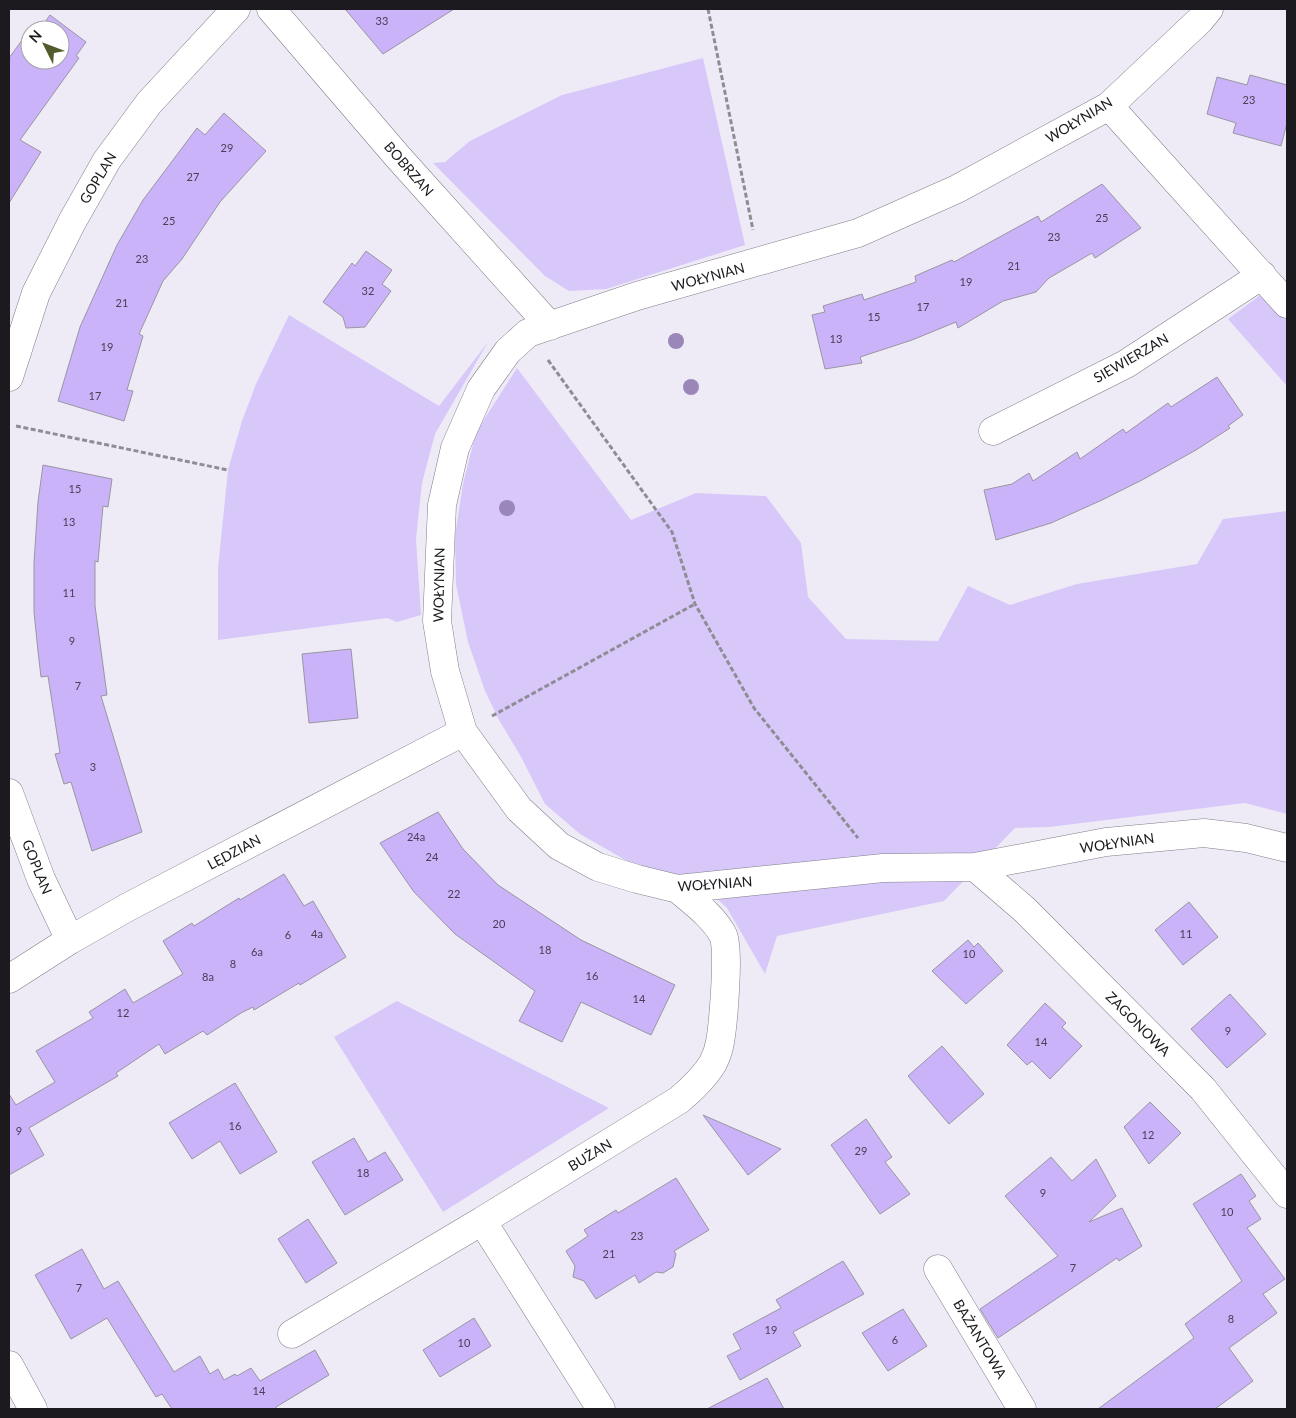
<svg xmlns="http://www.w3.org/2000/svg" width="1296" height="1418" font-family="Lato,sans-serif">
<style>
.green{fill:#d7c8f9}
.building{fill:#cab3f9;stroke:#9996a1;fill-rule:evenodd}
.lines{fill:none;stroke-linecap:round;stroke-linejoin:round}
.minor-casing{stroke:#817e89;stroke-width:29}
.path{stroke:#8e8c94;stroke-width:3;stroke-dasharray:5 2.5;stroke-linecap:butt}
.minor{stroke:#fff;stroke-width:28}
.tree{fill:#9a86b8}
.labels{text-anchor:middle;stroke-width:4.5;stroke-linejoin:round;paint-order:stroke}
.number-label{font-size:11px;fill:#484056}
.street-label{font-size:14px;fill:#1c1a1f;stroke:#fff}
</style>
<rect width="100%" height="100%" fill="#eeebf7"/>
<path class="green" d="M 703,58 L 745,245 L 606,289 L 569,291 L 545,276 L 433,163 L 445,162 L 470,141 L 562,95 Z
M 1263,293 L 1287,318 L 1287,386 L 1228,319 Z
M 289,315 L 439,406 L 488,342 L 435,434 L 422,483 L 416,539 L 421,615 L 397,622 L 387,618 L 218,640 L 218,568 L 228,470 L 242,421 L 256,384 Z
M 517,368 L 631,520 L 696,493 L 766,496 L 801,543 L 808,597 L 846,639 L 938,641 L 968,586 L 1010,605 L 1077,584 L 1197,564 L 1223,519 L 1287,511 L 1287,814 L 1245,803 L 1049,827 L 1015,828 L 944,901 L 777,936 L 765,974 L 727,908 L 698,881 L 629,862 L 580,834 L 545,804 L 520,755 L 499,720 L 485,691 L 468,642 L 456,584 L 455,536 L 463,484 L 476,432 Z
M 397,1001 L 609,1108 L 443,1212 L 334,1037 Z"/>
<path class="building" d="M 345,9 L 454,9 L 383,54 Z
M 50,15 L 86,42 L 76,56 L 79,58 L 20,140 L 41,152 L 9,203 L 9,58 L 34,24 L 40,29 ZM 30,30 L 60,30 L 60,60 L 30,60 Z
M 1250,75 L 1287,85 L 1287,123 L 1281,146 L 1233,133 L 1236,123 L 1207,114 L 1217,77 L 1247,85 Z
M 224,113 L 266,151 L 220,202 L 182,259 L 163,281 L 139,334 L 143,336 L 127,390 L 133,391 L 124,421 L 58,401 L 80,327 L 117,245 L 143,200 L 197,128 L 205,135 Z
M 1102,184 L 1141,228 L 1095,258 L 1092,253 L 1049,278 L 1036,292 L 1003,301 L 958,328 L 956,322 L 912,340 L 860,357 L 862,363 L 825,369 L 812,315 L 825,312 L 823,306 L 862,294 L 864,300 L 916,282 L 915,276 L 952,260 L 954,262 L 1038,216 L 1041,222 Z
M 366,251 L 392,270 L 382,284 L 391,291 L 365,327 L 346,328 L 343,317 L 323,302 L 352,263 L 355,266 Z
M 1217,377 L 1243,415 L 1228,426 L 1230,428 L 1196,450 L 1142,480 L 1102,500 L 1051,523 L 996,540 L 984,490 L 1012,484 L 1029,473 L 1033,481 L 1077,452 L 1080,459 L 1123,429 L 1126,433 L 1168,403 L 1171,407 Z
M 43,465 L 112,479 L 108,507 L 103,506 L 98,562 L 95,561 L 95,606 L 107,695 L 101,696 L 142,832 L 92,851 L 71,782 L 64,784 L 55,754 L 60,753 L 48,676 L 41,677 L 38,651 L 34,612 L 34,563 L 38,502 Z
M 351,649 L 358,718 L 309,723 L 302,654 Z
M 438,812 L 463,849 L 498,885 L 581,940 L 675,985 L 651,1035 L 581,1002 L 562,1042 L 519,1021 L 535,991 L 455,934 L 414,892 L 380,843 Z
M 284,874 L 304,906 L 313,901 L 346,957 L 300,985 L 299,983 L 254,1010 L 253,1007 L 241,1013 L 207,1035 L 203,1031 L 165,1054 L 159,1044 L 116,1073 L 118,1076 L 29,1128 L 44,1155 L 9,1175 L 9,1094 L 16,1105 L 55,1082 L 36,1051 L 93,1018 L 89,1012 L 125,989 L 133,1003 L 183,974 L 163,941 L 192,923 L 194,926 L 239,898 L 240,900 Z
M 1189,902 L 1218,937 L 1183,965 L 1155,930 Z
M 968,940 L 974,947 L 978,943 L 1003,971 L 966,1004 L 932,971 Z
M 1230,994 L 1266,1034 L 1227,1068 L 1191,1029 Z
M 1045,1003 L 1066,1023 L 1062,1027 L 1082,1046 L 1050,1079 L 1032,1061 L 1027,1065 L 1007,1045 Z
M 942,1046 L 984,1094 L 949,1124 L 908,1076 Z
M 235,1083 L 277,1152 L 240,1174 L 220,1141 L 192,1159 L 169,1123 Z
M 1150,1102 L 1181,1133 L 1149,1164 L 1124,1127 Z
M 703,1115 L 781,1149 L 748,1175 Z
M 866,1119 L 892,1157 L 885,1162 L 910,1194 L 880,1214 L 831,1145 Z
M 354,1138 L 368,1162 L 385,1152 L 403,1180 L 345,1215 L 312,1162 Z
M 1051,1157 L 1072,1181 L 1096,1159 L 1116,1196 L 1089,1222 L 1122,1208 L 1142,1246 L 1119,1261 L 1117,1258 L 998,1338 L 980,1309 L 1058,1256 L 1005,1196 Z
M 1241,1174 L 1256,1196 L 1249,1201 L 1261,1219 L 1247,1228 L 1285,1279 L 1263,1294 L 1277,1313 L 1229,1348 L 1253,1381 L 1215,1409 L 1098,1409 L 1194,1338 L 1185,1324 L 1242,1281 L 1193,1204 Z
M 676,1178 L 709,1230 L 674,1251 L 676,1254 L 673,1267 L 663,1273 L 656,1272 L 639,1283 L 635,1275 L 596,1299 L 584,1281 L 573,1277 L 575,1266 L 566,1251 L 588,1236 L 584,1230 L 616,1210 L 618,1213 Z
M 308,1219 L 337,1263 L 306,1283 L 278,1239 Z
M 82,1249 L 104,1289 L 118,1281 L 174,1372 L 200,1356 L 210,1374 L 218,1369 L 224,1380 L 235,1374 L 237,1376 L 251,1368 L 260,1381 L 315,1350 L 329,1375 L 276,1407 L 277,1409 L 172,1409 L 162,1394 L 156,1397 L 107,1318 L 71,1339 L 35,1275 Z
M 843,1261 L 864,1294 L 793,1332 L 801,1346 L 740,1380 L 727,1356 L 741,1349 L 733,1334 L 781,1308 L 776,1300 Z
M 903,1309 L 927,1346 L 888,1371 L 862,1333 Z
M 474,1318 L 491,1346 L 440,1377 L 423,1350 Z
M 767,1378 L 784,1409 L 707,1409 Z"/>
<g class="lines">
<g class="minor-casing">
<path id="minor" d="M 271,9 L 398,157 L 550,326
M 1209,9 L 1200,20 L 1109,106 L 957,189 L 858,233 L 637,296 L 528,333 L 508,351 L 481,389 L 455,448 L 442,505 L 437,621 L 445,671 L 463,732 L 519,809 L 559,846 L 598,867 L 637,879 L 678,889 L 883,868 L 975,867 L 1106,842 L 1204,833 L 1246,838 L 1287,848
M 1109,106 L 1287,304
M 9,377 L 36,293 L 73,220 L 107,160 L 149,103 L 236,9
M 993,431 L 1126,364 L 1262,275
M 9,793 L 41,879 L 70,940
M 975,867 L 1025,910 L 1203,1089 L 1287,1194
M 9,979 L 70,940 L 128,907 L 463,732
M 938,1269 L 1022,1409
M 292,1334 L 482,1221
M 9,1365 L 33,1409
M 601,1409 L 482,1221 L 679,1100 C 692,1089 704,1078 713,1063 C 716,1057 719,1048 720,1042 C 723,1025 730,947 723,935 C 713,916 694,903 678,889"/>
</g>
<path class="path" d="M 708,9 L 753,230
M 548,360 L 672,532 L 695,604 L 754,708 L 858,838
M 16,426 L 228,470
M 492,716 L 695,604"/>
<use href="#minor" class="minor"/>
</g>
<g class="tree">
<circle cx="676" cy="341" r="8"/>
<circle cx="691" cy="387" r="8"/>
<circle cx="507" cy="508" r="8"/>
</g>
<g class="labels">
<g class="number-label">
<text x="382" y="25">33</text>
<text x="1249" y="104">23</text>
<text x="227" y="152">29</text>
<text x="193" y="181">27</text>
<text x="1102" y="222">25</text>
<text x="169" y="225">25</text>
<text x="1054" y="241">23</text>
<text x="142" y="263">23</text>
<text x="1014" y="270">21</text>
<text x="966" y="286">19</text>
<text x="368" y="295">32</text>
<text x="122" y="307">21</text>
<text x="923" y="311">17</text>
<text x="874" y="321">15</text>
<text x="836" y="343">13</text>
<text x="107" y="351">19</text>
<text x="95" y="400">17</text>
<text x="75" y="493">15</text>
<text x="69" y="526">13</text>
<text x="69" y="597">11</text>
<text x="72" y="645">9</text>
<text x="78" y="690">7</text>
<text x="93" y="771">3</text>
<text x="416" y="841">24a</text>
<text x="432" y="861">24</text>
<text x="454" y="898">22</text>
<text x="499" y="928">20</text>
<text x="317" y="938">4a</text>
<text x="1186" y="938">11</text>
<text x="288" y="939">6</text>
<text x="545" y="954">18</text>
<text x="257" y="956">6a</text>
<text x="969" y="958">10</text>
<text x="233" y="968">8</text>
<text x="592" y="980">16</text>
<text x="208" y="981">8a</text>
<text x="639" y="1003">14</text>
<text x="123" y="1017">12</text>
<text x="1228" y="1035">9</text>
<text x="1041" y="1046">14</text>
<text x="235" y="1130">16</text>
<text x="19" y="1135">9</text>
<text x="1148" y="1139">12</text>
<text x="861" y="1155">29</text>
<text x="363" y="1177">18</text>
<text x="1043" y="1197">9</text>
<text x="1227" y="1216">10</text>
<text x="637" y="1240">23</text>
<text x="609" y="1258">21</text>
<text x="1073" y="1272">7</text>
<text x="79" y="1292">7</text>
<text x="1231" y="1323">8</text>
<text x="771" y="1334">19</text>
<text x="895" y="1344">6</text>
<text x="464" y="1347">10</text>
<text x="259" y="1395">14</text>
</g>
<g class="street-label">
<text transform="translate(1079 120) rotate(-31)" y="5">WOŁYNIAN</text>
<text transform="translate(409 169) rotate(49)" y="5">BOBRZAN</text>
<text transform="translate(98 178) rotate(-59)" y="5">GOPLAN</text>
<text transform="translate(708 277) rotate(-15)" y="5">WOŁYNIAN</text>
<text transform="translate(1131 358) rotate(-30)" y="5">SIEWIERZAN</text>
<text transform="translate(439 585) rotate(-89)" y="5">WOŁYNIAN</text>
<text transform="translate(1117 843) rotate(-8)" y="5">WOŁYNIAN</text>
<text transform="translate(234 852) rotate(-28)" y="5">LĘDZIAN</text>
<text transform="translate(37 867) rotate(68)" y="5">GOPLAN</text>
<text transform="translate(715 884) rotate(-4)" y="5">WOŁYNIAN</text>
<text transform="translate(1138 1024) rotate(45)" y="5">ZAGONOWA</text>
<text transform="translate(590 1155) rotate(-31)" y="5">BUŻAN</text>
<text transform="translate(980 1339) rotate(59)" y="5">BAŻANTOWA</text>
</g>
</g>
<rect width="1296" height="1418" fill="none" stroke="#1c1a1f" stroke-width="20"/>
<g transform="translate(45 45) rotate(312)"><circle r="24" fill="#ffffff" stroke="#a4a3a5"/>
<path d="M0-4L9 19L0 12L-9 19Z" fill="#515b2b"/>
<text y="-8" font-size="14" font-weight="bold" text-anchor="middle" fill="#1c1a1f">N</text>
</g>
</svg>
